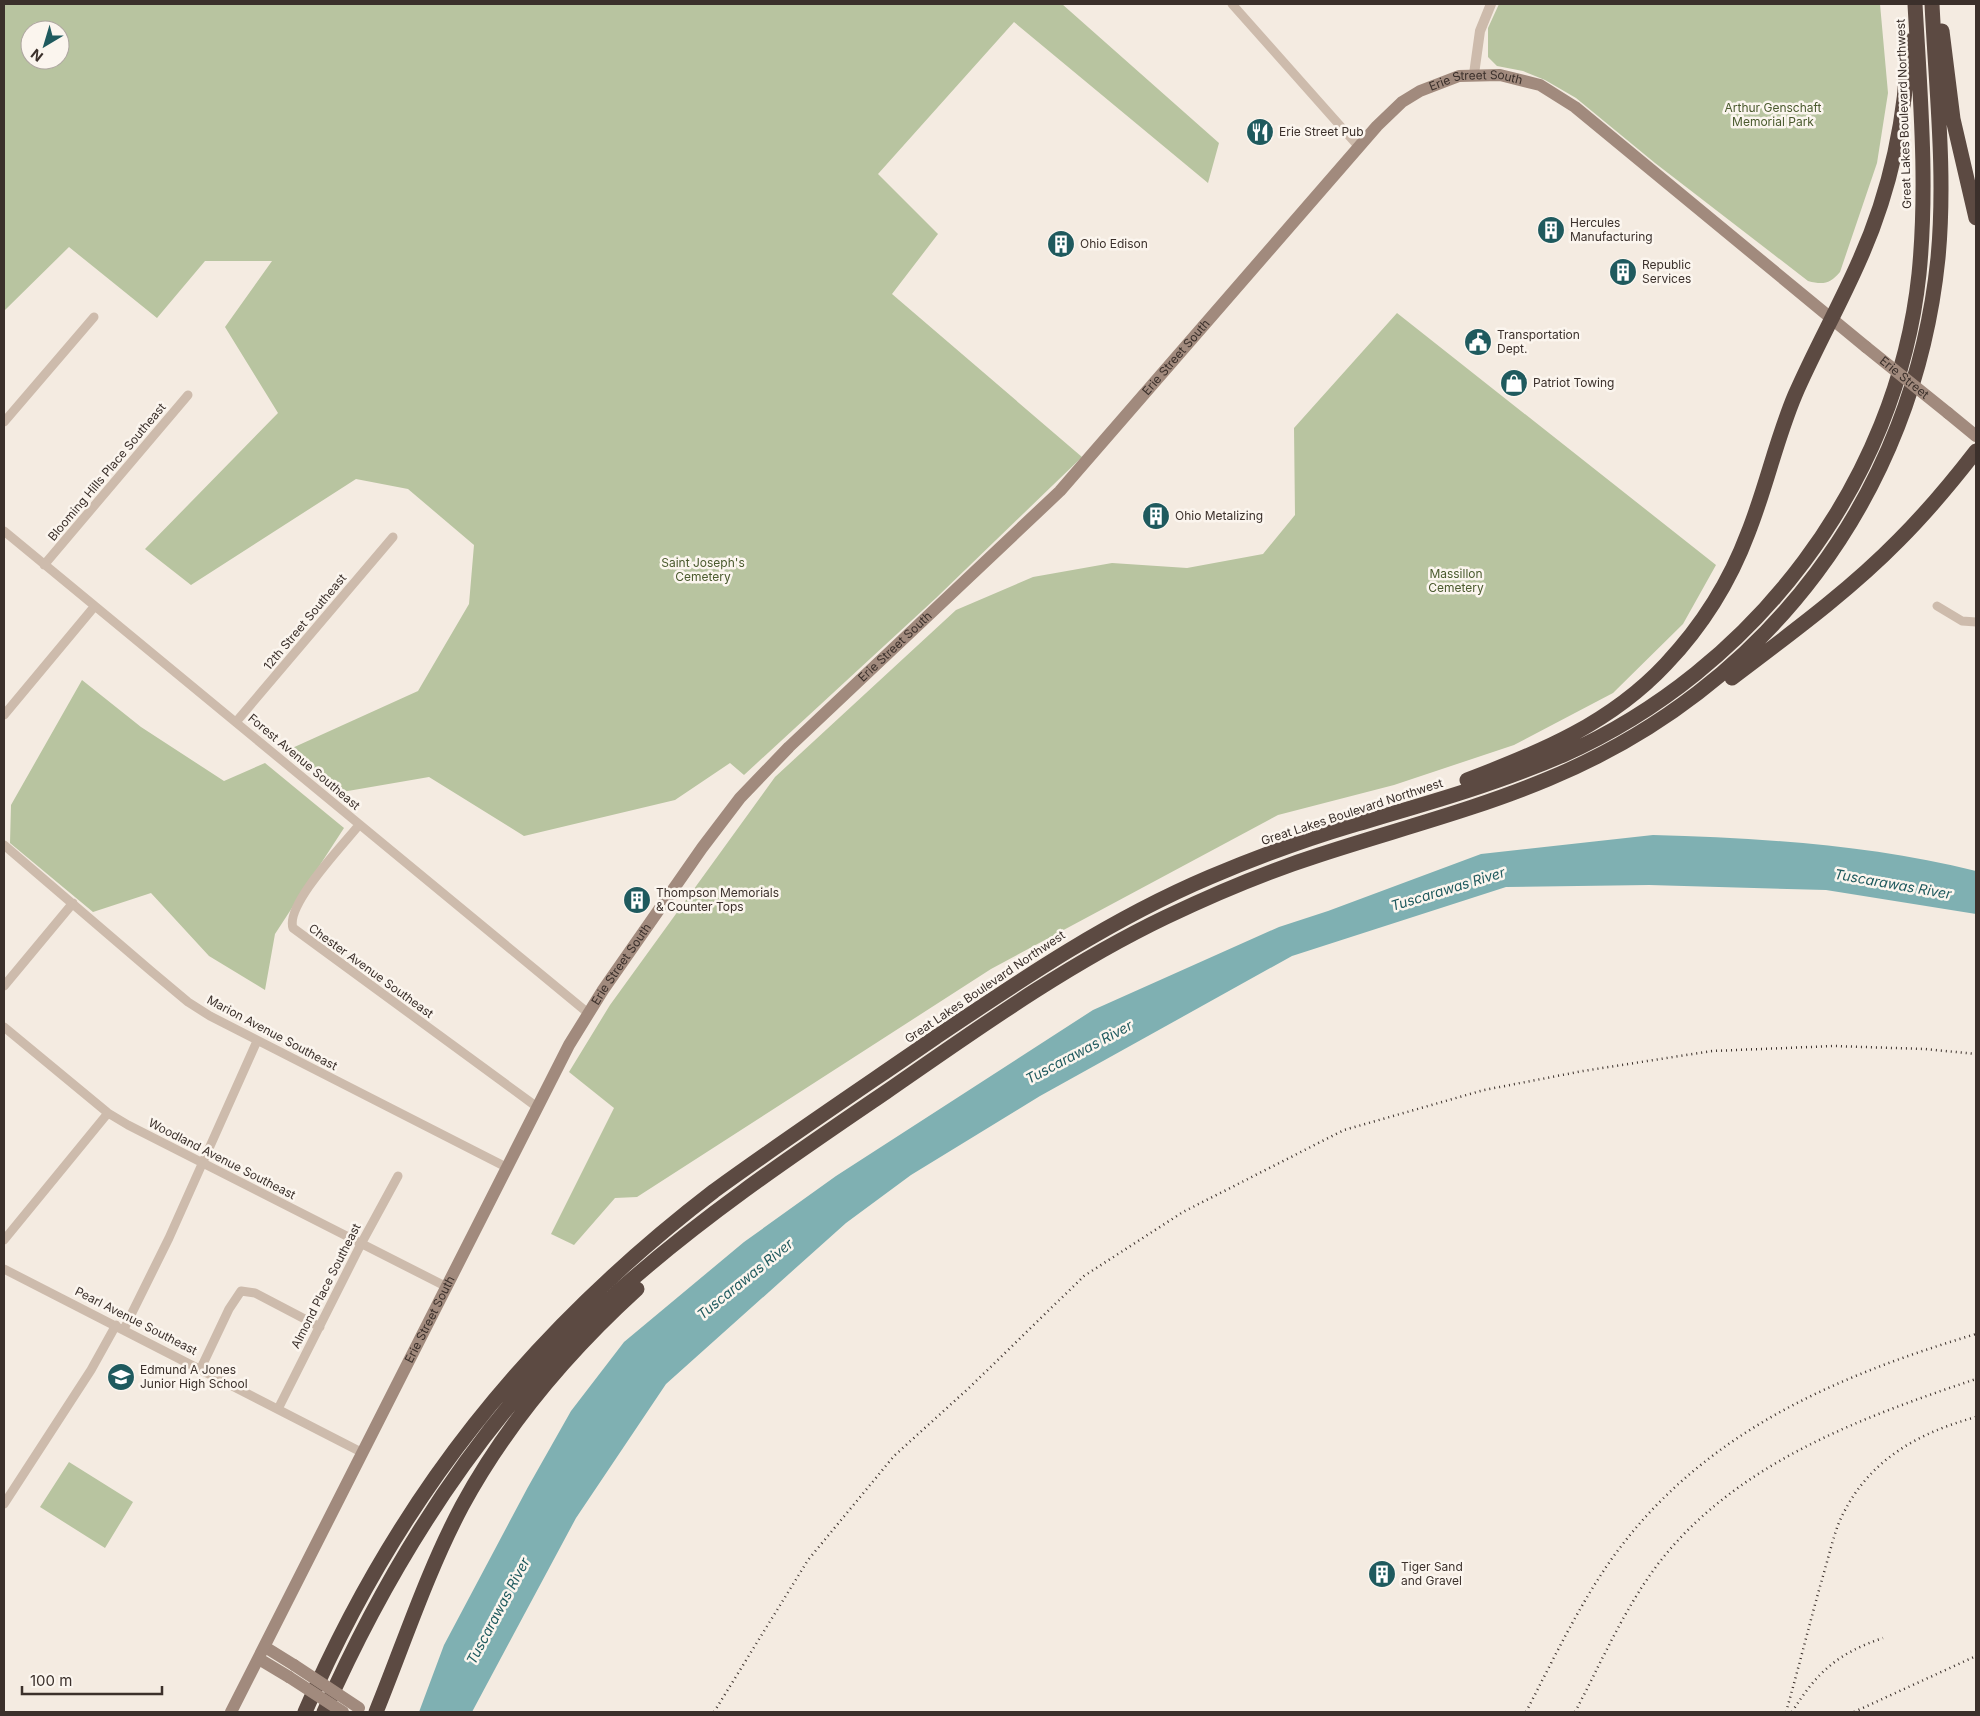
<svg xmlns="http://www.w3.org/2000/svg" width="1980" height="1716" font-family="Inter,sans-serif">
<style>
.green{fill:#b8c4a0;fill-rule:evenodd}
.water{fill:#7fb0b2}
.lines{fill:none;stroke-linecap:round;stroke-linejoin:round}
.minor{stroke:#cdbbac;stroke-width:9}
.tertiary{stroke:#cdbbac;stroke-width:10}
.secondary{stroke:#a18a7d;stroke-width:12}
.motorway{stroke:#5c4a42;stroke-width:15}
.rail{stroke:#3b302b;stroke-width:2.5;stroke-dasharray:1 4;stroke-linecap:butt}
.secondary-bridge{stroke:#a18a7d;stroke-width:12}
.labels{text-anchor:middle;stroke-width:5;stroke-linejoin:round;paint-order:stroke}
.street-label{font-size:12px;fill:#3b302b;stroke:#fbf5ee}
.park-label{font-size:12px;fill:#4a5a2e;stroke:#fbf5ee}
.poi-label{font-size:12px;fill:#3b302b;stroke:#fbf5ee;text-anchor:start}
.water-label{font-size:14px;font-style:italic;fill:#1f5a5e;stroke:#fbf5ee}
</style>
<rect width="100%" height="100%" fill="#f4ebe1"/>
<path class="green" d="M 4,4 L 1062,4 L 1219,143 L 1208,183 L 1014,22 L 878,174 L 938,234 L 892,294 L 1082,457 L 936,598 L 744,775 L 730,763 L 675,800 L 524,836 L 429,777 L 342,792 L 290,749 L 418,691 L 469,604 L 474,545 L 408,489 L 356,479 L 191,585 L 145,549 L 278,413 L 225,327 L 272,261 L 205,261 L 157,318 L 69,247 L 4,311 ZM 30,30 L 60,30 L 60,60 L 30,60 Z
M 1499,4 L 1880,4 L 1888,93 L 1877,163 L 1840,272 C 1830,284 1823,285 1808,281 L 1655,163 L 1576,98 L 1545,80 L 1523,71 L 1497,66 L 1488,57 L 1488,28 Z
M 1397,313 L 1716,565 L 1683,624 L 1613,693 L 1514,745 L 1394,785 L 1278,815 L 991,969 L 637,1197 L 615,1198 L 574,1245 L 551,1234 L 614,1108 L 569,1072 L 610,1005 L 775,777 L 956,610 L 1033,577 L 1112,563 L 1187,568 L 1263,554 L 1295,515 L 1294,428 Z
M 82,680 L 141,727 L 224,781 L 265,763 L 344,828 L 275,934 L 265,990 L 209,956 L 151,893 L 93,912 L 10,843 L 11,805 Z
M 69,1462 L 133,1502 L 105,1548 L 40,1507 Z"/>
<path class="water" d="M 1653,835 C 1761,838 1871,845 1976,871 L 1976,914 L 1826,890 L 1649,885 L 1506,887 L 1292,956 L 1040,1096 L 911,1175 L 846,1223 L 666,1384 L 576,1518 L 472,1712 L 419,1712 L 444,1645 L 528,1487 L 571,1411 L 624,1342 L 744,1242 L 836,1176 L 1093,1010 L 1279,927 L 1328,911 L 1481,854 Z"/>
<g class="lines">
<path class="minor" d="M 1232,4 L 1359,147
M 4,422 L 94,317
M 4,531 L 588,1013
M 44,565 L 188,395
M 1937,606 L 1962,621 L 1976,622
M 4,715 L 94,607
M 236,722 L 393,537
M 359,825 C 344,844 285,905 293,928 L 537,1107
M 4,845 L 151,971 L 188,1002 L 210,1016 L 506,1167
M 4,986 L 73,903
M 4,1027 L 108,1113 L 128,1125 L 445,1286
M 4,1240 L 108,1113
M 4,1269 L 361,1452
M 124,1329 L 169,1238 L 257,1041
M 201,1368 L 229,1309 L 241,1291 L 255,1293 L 320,1327
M 278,1409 L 361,1244 L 398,1176
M 4,1504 L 91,1370 L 116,1325"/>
<path class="tertiary" d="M 1474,74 L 1480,31 L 1491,4"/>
<g class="secondary">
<path d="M 1948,413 L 1976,436"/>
<path d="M 265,1647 L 294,1665"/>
<path d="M 259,1659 L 289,1677"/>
<path id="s1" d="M 231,1712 L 569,1045 L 603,990 L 702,848 L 740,798 L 789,747 L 1060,491 L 1377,126 L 1402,102 L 1420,91 L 1459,76 L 1500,75 L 1540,85 L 1575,107 L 1866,347"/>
</g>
<path class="motorway" d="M 1942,31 L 1953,119 L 1976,218
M 1732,678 C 1790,634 1849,591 1899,540 C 1927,512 1952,482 1976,451
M 1467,780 C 1541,752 1611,723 1666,664 C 1701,627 1730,581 1748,533 C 1766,488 1776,440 1795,395 C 1815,349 1840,305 1860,259 C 1890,192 1907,115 1908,41
M 305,1712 C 397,1498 529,1333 714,1191 C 787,1138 862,1088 936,1037 C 1025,977 1111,919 1210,877 C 1255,858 1303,840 1350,826 C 1422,805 1494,785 1563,755 C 1754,670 1897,483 1919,274 C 1928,184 1920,94 1915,4
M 324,1712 C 394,1554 491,1405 621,1289 C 704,1215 795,1154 886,1092 C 977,1029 1066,965 1166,917 C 1216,893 1266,872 1319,855 C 1395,830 1474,810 1548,779 C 1767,689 1914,494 1938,258 C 1946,174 1936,88 1932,4
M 376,1712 C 404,1643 427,1572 462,1506 C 506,1425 569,1351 637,1289"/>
<path class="rail" d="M 714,1712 L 808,1560 L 894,1456 L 970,1387 L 1084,1276 L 1183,1212 L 1344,1130 L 1484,1090 L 1583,1071 L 1712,1051 L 1834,1046 L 1925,1049 L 1976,1054
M 1526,1712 C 1553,1660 1579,1605 1613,1557 C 1703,1433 1833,1377 1976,1334
M 1575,1712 C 1601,1663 1624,1609 1658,1564 C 1736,1463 1860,1418 1976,1379
M 1786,1712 C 1799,1667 1810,1621 1823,1576 C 1828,1559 1832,1542 1838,1525 C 1864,1463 1914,1434 1976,1417
M 1792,1712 C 1817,1672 1838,1653 1883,1638
M 1854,1712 L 1976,1656"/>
<g class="secondary-bridge">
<path id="s2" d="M 1866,347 L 1948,413"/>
<path d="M 294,1665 L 359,1708"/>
<path d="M 289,1677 L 343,1712"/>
</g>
</g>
<defs>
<g id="restaurant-disc" transform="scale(1.4375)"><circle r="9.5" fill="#1f5a5e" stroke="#fbf5ee"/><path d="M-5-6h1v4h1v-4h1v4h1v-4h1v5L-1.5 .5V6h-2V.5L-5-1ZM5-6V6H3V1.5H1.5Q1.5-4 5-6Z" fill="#fff"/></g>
<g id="building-disc" transform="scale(1.4375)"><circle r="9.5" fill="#1f5a5e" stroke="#fbf5ee"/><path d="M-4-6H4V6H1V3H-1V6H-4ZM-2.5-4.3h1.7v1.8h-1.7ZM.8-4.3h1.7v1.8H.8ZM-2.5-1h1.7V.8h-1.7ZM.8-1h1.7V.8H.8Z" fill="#fff"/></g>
<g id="civic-disc" transform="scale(1.4375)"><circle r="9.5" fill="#1f5a5e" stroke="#fbf5ee"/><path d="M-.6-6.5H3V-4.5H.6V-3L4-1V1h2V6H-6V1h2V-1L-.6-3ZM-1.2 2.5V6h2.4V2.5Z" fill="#fff"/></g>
<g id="shop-disc" transform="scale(1.4375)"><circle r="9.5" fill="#1f5a5e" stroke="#fbf5ee"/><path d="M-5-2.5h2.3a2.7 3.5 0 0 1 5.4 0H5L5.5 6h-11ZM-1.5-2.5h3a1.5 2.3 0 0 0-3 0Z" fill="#fff"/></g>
<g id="school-disc" transform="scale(1.4375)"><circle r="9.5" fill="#1f5a5e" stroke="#fbf5ee"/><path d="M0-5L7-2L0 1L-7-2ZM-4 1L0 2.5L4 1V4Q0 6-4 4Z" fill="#fff"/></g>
</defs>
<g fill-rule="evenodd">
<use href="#restaurant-disc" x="1260" y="132"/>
<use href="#building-disc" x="1551" y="230"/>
<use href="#building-disc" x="1061" y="244"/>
<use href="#building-disc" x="1623" y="272"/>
<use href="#civic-disc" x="1478" y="342"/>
<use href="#shop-disc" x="1514" y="383"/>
<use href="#building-disc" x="1156" y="516"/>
<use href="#building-disc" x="637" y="900"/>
<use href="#school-disc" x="121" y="1377"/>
<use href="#building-disc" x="1382" y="1574"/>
</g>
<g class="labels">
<g class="street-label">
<text dy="4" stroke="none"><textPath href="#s1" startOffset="2089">Erie Street South</textPath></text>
<text transform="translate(1904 114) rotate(-92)" y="4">Great Lakes Boulevard Northwest</text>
<text dy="4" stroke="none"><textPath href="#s1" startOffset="1669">Erie Street South</textPath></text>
<text dy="4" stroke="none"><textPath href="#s2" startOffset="49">Erie Street</textPath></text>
<text transform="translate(107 472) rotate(-50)" y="4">Blooming Hills Place Southeast</text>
<text transform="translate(305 622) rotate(-50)" y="4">12th Street Southeast</text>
<text dy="4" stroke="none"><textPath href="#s1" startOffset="1265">Erie Street South</textPath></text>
<text transform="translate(304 762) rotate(40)" y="4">Forest Avenue Southeast</text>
<text transform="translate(1352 812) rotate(-18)" y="4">Great Lakes Boulevard Northwest</text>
<text dy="4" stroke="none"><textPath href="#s1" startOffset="844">Erie Street South</textPath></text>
<text transform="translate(371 971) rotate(36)" y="4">Chester Avenue Southeast</text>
<text transform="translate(985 987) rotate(-34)" y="4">Great Lakes Boulevard Northwest</text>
<text transform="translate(272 1033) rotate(28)" y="4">Marion Avenue Southeast</text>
<text transform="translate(222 1159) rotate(27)" y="4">Woodland Avenue Southeast</text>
<text transform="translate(326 1286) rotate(-63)" y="4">Almond Place Southeast</text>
<text dy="4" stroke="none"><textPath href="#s1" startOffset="440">Erie Street South</textPath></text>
<text transform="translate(136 1321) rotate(27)" y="4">Pearl Avenue Southeast</text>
</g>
<g class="park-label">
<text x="1773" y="112">Arthur Genschaft<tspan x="1773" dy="14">Memorial Park</tspan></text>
<text x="703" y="567">Saint Joseph's<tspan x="703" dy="14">Cemetery</tspan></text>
<text x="1456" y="578">Massillon<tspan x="1456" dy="14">Cemetery</tspan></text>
</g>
<g class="poi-label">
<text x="1279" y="136">Erie Street Pub</text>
<text x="1570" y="227">Hercules<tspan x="1570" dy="14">Manufacturing</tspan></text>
<text x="1080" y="248">Ohio Edison</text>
<text x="1642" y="269">Republic<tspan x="1642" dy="14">Services</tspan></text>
<text x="1497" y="339">Transportation<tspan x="1497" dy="14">Dept.</tspan></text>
<text x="1533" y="387">Patriot Towing</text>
<text x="1175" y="520">Ohio Metalizing</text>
<text x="656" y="897">Thompson Memorials<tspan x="656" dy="14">&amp; Counter Tops</tspan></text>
<text x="140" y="1374">Edmund A Jones<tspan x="140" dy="14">Junior High School</tspan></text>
<text x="1401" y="1571">Tiger Sand<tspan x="1401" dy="14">and Gravel</tspan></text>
</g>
<g class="water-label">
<text transform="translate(1893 884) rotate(10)" y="5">Tuscarawas River</text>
<text transform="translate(1448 889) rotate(-17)" y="5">Tuscarawas River</text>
<text transform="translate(1079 1052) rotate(-28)" y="5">Tuscarawas River</text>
<text transform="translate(745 1279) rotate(-39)" y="5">Tuscarawas River</text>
<text transform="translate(498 1611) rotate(-62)" y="5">Tuscarawas River</text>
</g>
</g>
<rect width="1980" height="1716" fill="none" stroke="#3b302b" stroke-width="10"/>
<g transform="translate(45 45) rotate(218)"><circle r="24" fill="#fbf5ee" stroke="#aea6a0"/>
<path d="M0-4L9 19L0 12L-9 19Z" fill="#1f5a5e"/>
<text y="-8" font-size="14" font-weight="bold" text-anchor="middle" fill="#3b302b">N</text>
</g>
<path d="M22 1686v8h140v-8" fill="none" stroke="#3b302b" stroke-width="2.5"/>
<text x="30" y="1686" font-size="15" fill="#3b302b" stroke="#fbf5ee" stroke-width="4" paint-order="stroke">100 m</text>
</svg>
